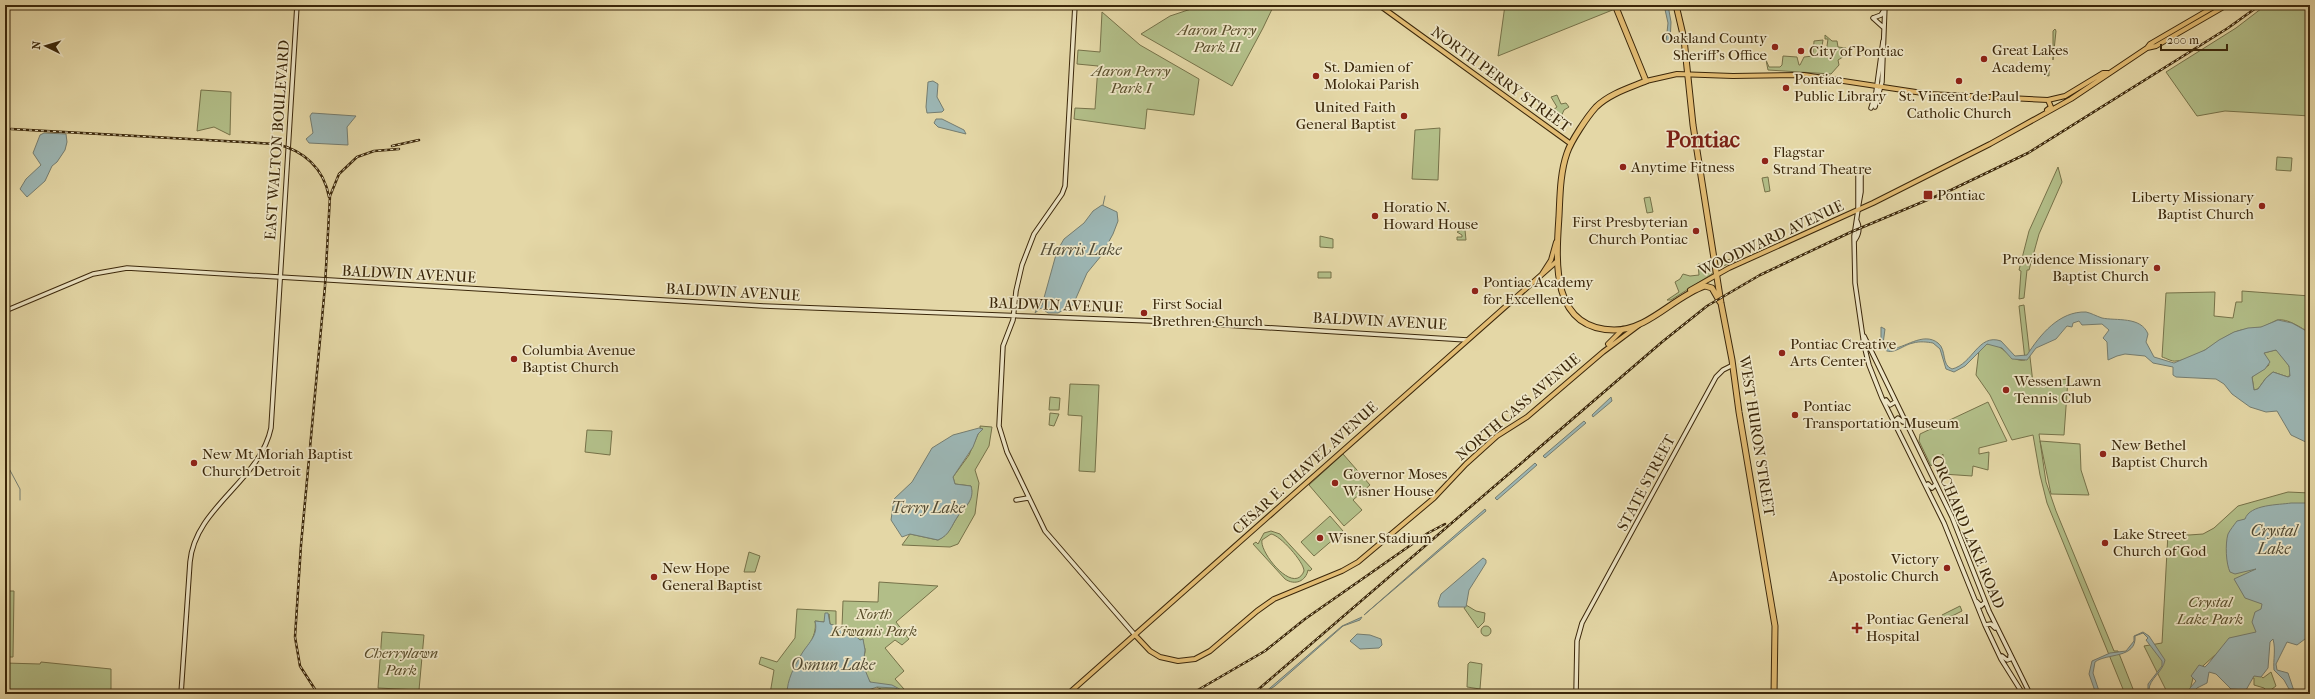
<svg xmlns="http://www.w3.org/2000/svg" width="2315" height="699" font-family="'IM FELL French Canon',serif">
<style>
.green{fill:#b2be88;stroke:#767249;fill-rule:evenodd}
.water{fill:#9cb6b4;stroke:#757d70;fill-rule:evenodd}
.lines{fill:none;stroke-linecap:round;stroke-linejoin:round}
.stream{stroke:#757d70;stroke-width:1}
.secondary-casing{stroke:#3b270a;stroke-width:5.5}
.primary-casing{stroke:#3b270a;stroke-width:6}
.highway-casing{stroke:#3b270a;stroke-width:7}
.secondary{stroke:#ede5c5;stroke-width:3.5}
.primary{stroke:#e2bc73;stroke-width:4}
.highway{stroke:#e2bc73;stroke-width:5}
.rail-casing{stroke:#3b270a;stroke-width:2.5}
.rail{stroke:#ede5c5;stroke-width:1;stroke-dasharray:3;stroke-linecap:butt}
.poi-dot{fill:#8f2418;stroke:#ede5c5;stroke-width:1.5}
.labels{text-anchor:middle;stroke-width:3.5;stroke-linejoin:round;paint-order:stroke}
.park-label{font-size:15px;font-style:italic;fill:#594d2a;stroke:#ede5c5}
.poi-label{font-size:15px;fill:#3b270a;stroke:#ede5c5;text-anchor:start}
.street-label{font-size:15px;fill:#3b270a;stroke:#ede5c5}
.water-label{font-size:16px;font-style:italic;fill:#534b34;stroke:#ede5c5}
.town-label{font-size:23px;font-weight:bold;fill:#7a1f14;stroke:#ede5c5}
</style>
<rect width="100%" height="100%" fill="#e4d7a6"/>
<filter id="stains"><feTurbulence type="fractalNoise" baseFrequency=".005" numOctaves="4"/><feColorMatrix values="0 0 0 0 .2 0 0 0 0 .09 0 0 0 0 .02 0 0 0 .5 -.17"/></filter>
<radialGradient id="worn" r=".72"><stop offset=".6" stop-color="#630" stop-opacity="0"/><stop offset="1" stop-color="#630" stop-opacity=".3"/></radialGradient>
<path class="green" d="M 1203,5 L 1274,5 L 1263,28 L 1232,86 L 1141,34 L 1170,16 Z
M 1505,5 L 1613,5 L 1615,9 L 1498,56 Z
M 2266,5 L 2310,5 L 2310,116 L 2225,111 L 2197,116 L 2166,72 L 2236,28 Z
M 1102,12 L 1140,45 L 1199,79 L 1194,115 L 1147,109 L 1145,129 L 1074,119 L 1075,108 L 1095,109 L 1098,66 L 1077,64 L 1078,50 L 1100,52 Z
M 2055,29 L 2056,31 L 2053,60 L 2053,31 Z
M 1825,35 L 1832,41 L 1837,41 L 1838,47 L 1846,48 L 1846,55 L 1838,60 L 1839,65 L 1831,74 L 1768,70 L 1766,60 L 1769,67 L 1780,67 L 1782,65 L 1783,56 L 1797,57 L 1799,65 L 1800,65 L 1804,57 L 1813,56 L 1814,41 L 1823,40 L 1821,52 L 1826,53 L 1828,39 L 1825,39 Z
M 2044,64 L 2049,65 L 2049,76 L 2043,75 Z
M 201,90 L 231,92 L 230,135 L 214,127 L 197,131 Z
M 1557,95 L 1561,104 L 1566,103 L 1569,107 L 1564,110 L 1561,117 L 1553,110 L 1557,107 L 1551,97 Z
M 1440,128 L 1438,180 L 1412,179 L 1415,130 Z
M 2277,157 L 2292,158 L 2291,171 L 2276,170 Z
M 2058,167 L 2062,182 L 2039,234 L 2029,270 L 2027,270 L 2024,298 L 2019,299 L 2021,271 L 2019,270 L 2029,231 Z
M 1768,177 L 1770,191 L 1765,192 L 1762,178 Z
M 1650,197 L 1653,212 L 1647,213 L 1644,198 Z
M 1463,229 L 1465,230 L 1466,240 L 1457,240 L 1457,237 L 1462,237 L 1462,235 L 1457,232 Z
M 1320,236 L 1333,239 L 1333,248 L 1320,247 Z
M 1737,258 L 1737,260 L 1721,267 L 1720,261 Z
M 1711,261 L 1712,274 L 1671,300 L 1667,300 L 1679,292 L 1675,282 L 1680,279 L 1683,274 L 1690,276 L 1699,275 L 1698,264 Z
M 1318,272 L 1331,272 L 1331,278 L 1318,278 Z
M 2242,291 L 2310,296 L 2310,333 C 2301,328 2288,318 2277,320 C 2272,322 2268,325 2263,327 C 2253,329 2243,328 2233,333 C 2216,341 2196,360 2176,361 C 2172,362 2166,358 2162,357 L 2166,293 L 2215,292 L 2214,316 L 2233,318 L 2236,302 L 2242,302 Z
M 2024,305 L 2033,383 L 2068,379 L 2064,435 L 2039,434 L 2046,482 L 2056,511 L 2114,651 L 2118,651 L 2135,694 L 2125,694 L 2047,503 L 2040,475 L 2033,435 L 2012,440 L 1990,395 L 1976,375 L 1979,350 L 1987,344 C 2004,342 2009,363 2025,360 L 2019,306 Z
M 2275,350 L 2279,351 C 2282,359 2296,369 2288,377 L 2273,372 L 2266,378 L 2258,389 L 2254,390 L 2252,377 L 2269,365 L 2264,353 Z
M 1070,384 L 1099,385 L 1095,472 L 1079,471 L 1082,416 L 1068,415 Z
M 1050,397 L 1060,398 L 1059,410 L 1049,410 Z
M 1988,402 L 2007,441 L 1979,448 L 1979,454 L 1989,452 L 1988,470 L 1973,466 L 1972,476 L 1943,474 L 1943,454 L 1931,466 L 1919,441 L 1920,434 Z
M 1050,413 L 1059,414 L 1054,426 L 1049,425 Z
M 980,426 L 992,427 L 989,446 L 975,470 L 979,483 L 975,514 L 958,544 L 950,547 L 902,545 L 910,534 L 938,540 C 950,534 951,526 958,516 C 966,507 974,499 971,486 L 955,484 L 953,477 L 969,455 L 978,434 L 983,429 L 980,428 Z
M 587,430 L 612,431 L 610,455 L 585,452 Z
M 2040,441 L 2080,444 L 2081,470 L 2089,495 L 2051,494 Z
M 1343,454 L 1370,485 L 1353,500 L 1362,510 L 1344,526 L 1309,485 Z
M 2288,492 L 2310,493 L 2310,504 L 2259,567 L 2267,601 L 2254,670 L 2263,678 L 2271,672 L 2276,686 L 2268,692 L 2264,688 L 2254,685 L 2254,678 L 2235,676 L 2235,656 L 2215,655 L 2194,674 L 2189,694 L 2168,694 L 2144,646 L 2162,643 L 2168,533 L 2189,535 L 2203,534 L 2214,528 L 2238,506 Z
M 1330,516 L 1343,531 L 1314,556 L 1301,542 Z
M 1271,531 L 1280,534 L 1312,569 L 1310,571 L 1308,570 C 1306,581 1295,586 1285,579 L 1253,544 L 1256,542 L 1258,544 L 1264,533 ZM 1271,534 C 1280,535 1304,562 1304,571 C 1294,596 1259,552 1262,540 Z
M 749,552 L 760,556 L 755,572 L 744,572 Z
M 879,582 L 938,586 L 896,622 L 909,639 L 902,645 L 895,640 L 885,648 L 904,671 L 895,679 L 904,689 L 898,694 L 889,691 L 888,694 L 881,694 L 881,689 C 866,684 861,667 865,652 C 866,648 862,644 863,639 L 860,640 L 842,627 L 843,601 L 878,602 Z
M 5,591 L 14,591 L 13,657 L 5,657 Z
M 1466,605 L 1476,611 L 1485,613 L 1484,622 L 1478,628 L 1464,608 Z
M 1960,606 L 1962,611 L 1944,620 L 1942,615 Z
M 797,609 L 836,611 L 836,626 L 830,624 L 829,614 L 824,622 L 815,621 C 818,638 803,651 797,665 L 794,665 L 793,694 L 770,694 L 774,670 L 759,664 L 761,657 L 777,662 L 795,638 Z
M1481 631a5 5 0 1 1 10 0a5 5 0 1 1-10 0Z
M 382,632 L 424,635 L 419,690 L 378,688 Z
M 41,662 L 111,669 L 111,694 L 5,694 L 5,663 L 40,664 Z
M 1470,662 L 1482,664 L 1480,689 L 1467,687 L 1468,664 Z"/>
<path class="water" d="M 1664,5 L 1668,5 L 1671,22 L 1670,43 L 1666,42 L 1668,23 Z
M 933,81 L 938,84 L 937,97 L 944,110 L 942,112 L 927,113 L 926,107 L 928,82 Z
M 312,113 L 356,116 L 347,127 L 348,145 L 309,143 L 306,139 L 313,133 L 310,116 Z
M 936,119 L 942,119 L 964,130 L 966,134 L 938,127 L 934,123 Z
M 44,133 L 66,134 L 67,142 L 65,150 L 57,162 L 52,166 L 45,181 L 27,197 L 20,189 L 26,179 L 41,165 L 33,153 L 40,135 Z
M 1102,205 L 1117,212 L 1118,221 L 1113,234 L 1101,256 L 1087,273 L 1073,305 L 1058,313 L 1048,313 L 1041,308 L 1035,313 L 1037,308 L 1042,305 L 1057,251 L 1064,239 L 1084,223 L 1093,211 Z
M 2086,312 C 2091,313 2096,316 2102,318 C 2116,321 2141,316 2148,334 L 2146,342 L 2154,357 L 2174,363 L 2205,350 L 2219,340 L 2234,332 L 2248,328 L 2261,327 L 2278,320 L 2292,323 L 2310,333 L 2310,444 L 2291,435 L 2277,411 L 2266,412 L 2250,407 L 2232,394 L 2224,384 L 2216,379 L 2176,377 L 2173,375 L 2173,367 L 2153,363 L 2145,356 L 2125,354 L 2117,356 L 2108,360 L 2107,342 L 2103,338 L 2109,330 L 2102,324 L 2082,325 L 2079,321 L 2073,323 L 2072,327 L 2067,326 L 2056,339 L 2036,348 L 2027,360 L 2012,359 L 2002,348 L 1987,344 L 1965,366 L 1954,372 L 1946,369 L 1940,349 L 1933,343 C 1927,342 1920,341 1913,343 C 1902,345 1890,359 1881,346 L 1881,327 L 1885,329 L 1883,344 L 1890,349 C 1904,349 1923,331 1938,343 C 1947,350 1941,365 1952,369 C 1973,364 1978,333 2001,341 L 2015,356 L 2027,355 C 2040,335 2059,311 2086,312 ZM 2276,350 L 2289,366 L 2290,376 L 2288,377 L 2273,372 L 2266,378 L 2258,389 L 2254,390 L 2252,377 L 2265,369 L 2270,362 L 2264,353 Z
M 1611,397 L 1612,401 L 1593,417 L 1592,415 Z
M 1584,421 L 1586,423 L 1545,458 L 1543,456 Z
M 979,428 L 983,429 L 978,434 L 973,447 L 953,477 L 955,484 L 971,486 C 975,499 966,506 958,516 C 951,526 950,535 938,540 L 910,534 L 902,537 L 891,520 L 894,499 L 912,482 L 932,448 L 953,435 Z
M 1535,463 L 1537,465 L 1497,500 L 1495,498 Z
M 2291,503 L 2310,503 L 2310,639 L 2305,639 L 2297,645 L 2287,642 L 2276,664 L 2277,670 L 2288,673 L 2294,691 L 2289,689 L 2284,680 L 2274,670 C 2273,660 2276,650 2273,639 L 2270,642 L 2268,668 L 2261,677 L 2254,676 L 2246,690 L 2231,689 L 2216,674 L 2209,672 L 2207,683 L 2197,688 L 2192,694 L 2185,694 L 2196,681 L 2191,676 L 2199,665 L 2205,667 L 2208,664 L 2229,638 L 2256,632 L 2252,622 L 2255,612 L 2261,609 L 2262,604 L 2245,598 L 2234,579 L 2256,569 L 2235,574 L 2230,572 C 2226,564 2225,544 2228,534 C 2230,530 2234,525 2237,521 L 2245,519 C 2250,504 2279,505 2291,503 Z
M 1485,509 L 1486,511 L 1364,615 Z
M 1483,558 L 1486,560 L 1486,563 L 1469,590 L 1466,607 L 1439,607 L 1438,603 L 1441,594 Z
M 825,613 L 828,613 L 830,624 L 849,630 L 860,640 L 863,639 L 865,650 L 863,665 L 870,682 L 892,685 L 909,694 L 895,688 L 877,687 L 857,694 L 787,694 C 787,680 794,667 801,655 C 807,644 819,636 815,621 L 824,622 Z
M 1362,617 L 1360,620 L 1343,626 L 1275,686 L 1263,694 L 1342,626 Z
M 2143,632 L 2149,636 L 2165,660 C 2163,672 2149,679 2149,690 L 2163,692 L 2169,690 L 2179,694 L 2152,694 L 2148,692 L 2148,684 L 2162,666 L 2162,661 L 2146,640 L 2148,638 L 2143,633 L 2135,636 C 2137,659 2106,653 2095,662 L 2093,673 L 2100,694 L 2096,694 L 2089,674 L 2092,661 L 2110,653 L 2126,651 L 2134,641 L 2134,636 Z
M 1357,634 L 1370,635 L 1381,639 L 1382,645 L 1379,648 L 1360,649 L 1350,641 Z"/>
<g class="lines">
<path class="stream" d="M 1103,205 L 1105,196
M 5,461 L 20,489 L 20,500"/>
<g class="secondary-casing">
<path id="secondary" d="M 1075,5 L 1065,186 L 1062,194 L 1034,234 L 1022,265 L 1016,291 L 1013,320 L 1003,346 L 999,426 L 1007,452 L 1045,531 L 1135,635
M 1873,18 L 1881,15 L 1884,10
M 1873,18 L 1884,28
M 1875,107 L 1882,82 L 1885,5
M 1871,108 L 1876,92 L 1883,41
M 1858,172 L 1858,210 L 1854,236 L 1855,283 L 1864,345 L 1869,365 L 1882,398 L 1944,523 L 1985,625 L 2001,659 L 2023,694
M 1858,209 L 1861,192 L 1861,172
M 1855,240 C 1859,234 1860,227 1857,221
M 5,311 L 93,274 L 127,268 L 764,306 L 1177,322 L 1467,340
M 1864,336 L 1952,517 L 1989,611 L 2030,694
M 1886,400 L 1890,405 L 1895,402
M 1894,422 L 1898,418 L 1903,422
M 1928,484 L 1932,488 L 1936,484
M 1016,500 L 1028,498
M 1976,601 L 1981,606 L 1985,602
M 1985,625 L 1991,624 L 1995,628
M 2002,656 L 2007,660 L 2010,659 L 2010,656
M 181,694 L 190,562 C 195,507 260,481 271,428 L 297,5
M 1576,694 L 1577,641 L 1582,623 L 1716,377 L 1723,370 L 1733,365"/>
</g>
<g class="primary-casing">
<path id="primary" d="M 1379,5 L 1571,144
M 2147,48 L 2150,44 L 2217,5
M 1646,81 L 1677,74 L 1733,76 L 1804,75 L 1929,94 L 2048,100 L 2065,96 L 2103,73 L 2108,73
M 2047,110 L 2051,107 L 2048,100
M 1542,274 L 1551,260 L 1556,242
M 1690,290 L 1729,268 L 1873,203 L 1990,144 L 2071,99 L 2147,48 L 2156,46 L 2227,5
M 1608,344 L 1623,329
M 1135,635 L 1150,651 L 1160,657 L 1178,661 L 1195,659 L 1210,651 L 1257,611 L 1274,599 L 1342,571 L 1358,562 L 1434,498 L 1466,464 L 1497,436 L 1527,417 L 1603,352 L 1639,325
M 1068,694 L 1557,261"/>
</g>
<g class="highway-casing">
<path id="highway" d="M 1615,5 L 1646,81 C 1629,88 1609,94 1596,107 C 1587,117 1571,141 1567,153 C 1560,173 1560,196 1559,216 C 1556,261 1550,329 1614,330 C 1649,330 1673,297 1705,286 L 1712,288 L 1720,302
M 1676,5 L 1684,39 L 1693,125 L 1721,303 L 1732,360 L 1739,412 L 1775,626 L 1774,694"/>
</g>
<use href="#secondary" class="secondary"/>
<use href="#primary" class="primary"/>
<use href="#highway" class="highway"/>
<g class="rail-casing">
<path id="rail" d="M 11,129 L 276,144 C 303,150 324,168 329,197
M 392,146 L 419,140
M 318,694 L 300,666 L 295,637 L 301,545 L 325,286 L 330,196 L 339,174 L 357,157 L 374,151 L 399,149
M 1191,694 L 1265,651 L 1305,619 L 1428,533 L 1445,524
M 1253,694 L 1662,342 L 1707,306 L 1760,275 L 1851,232 L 1951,190 L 2028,153 L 2228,28 L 2260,5"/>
</g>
<use href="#rail" class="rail"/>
</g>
<g class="poi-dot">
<circle cx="1775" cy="47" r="4"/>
<circle cx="1801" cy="51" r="4"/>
<circle cx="1984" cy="59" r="4"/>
<circle cx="1316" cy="76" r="4"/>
<circle cx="1959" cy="81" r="4"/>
<circle cx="1786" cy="88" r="4"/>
<circle cx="1404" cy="116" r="4"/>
<circle cx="1765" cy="161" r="4"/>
<circle cx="1623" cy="167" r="4"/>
<rect x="1923" y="190" width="10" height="10" rx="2"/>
<circle cx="2262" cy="206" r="4"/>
<circle cx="1375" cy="216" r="4"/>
<circle cx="1696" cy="231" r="4"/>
<circle cx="2157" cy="268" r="4"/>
<circle cx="1475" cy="291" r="4"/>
<circle cx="1144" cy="313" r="4"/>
<circle cx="1782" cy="353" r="4"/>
<circle cx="514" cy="359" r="4"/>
<circle cx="2006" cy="390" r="4"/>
<circle cx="1795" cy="415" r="4"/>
<circle cx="2103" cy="454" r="4"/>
<circle cx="194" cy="463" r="4"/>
<circle cx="1335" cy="483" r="4"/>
<circle cx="1320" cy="538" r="4"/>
<circle cx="2105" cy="543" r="4"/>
<circle cx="1947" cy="568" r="4"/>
<circle cx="654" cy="577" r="4"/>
<path d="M1855 622h4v4h4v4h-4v4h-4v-4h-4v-4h4z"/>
</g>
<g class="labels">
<g class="park-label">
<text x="1217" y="35">Aaron Perry<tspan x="1217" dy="17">Park II</tspan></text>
<text x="1131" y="76">Aaron Perry<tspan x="1131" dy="17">Park I</tspan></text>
<text x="2210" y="607">Crystal<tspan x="2210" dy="17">Lake Park</tspan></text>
<text x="874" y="619">North<tspan x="874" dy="17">Kiwanis Park</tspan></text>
<text x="401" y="658">Cherrylawn<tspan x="401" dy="17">Park</tspan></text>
</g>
<g class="poi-label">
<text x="1767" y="43" text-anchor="end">Oakland County<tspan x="1767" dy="17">Sheriff's Office</tspan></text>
<text x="1992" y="55">Great Lakes<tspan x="1992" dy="17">Academy</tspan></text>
<text x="1809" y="56">City of Pontiac</text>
<text x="1324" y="72">St. Damien of<tspan x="1324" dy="17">Molokai Parish</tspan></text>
<text x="1794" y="84">Pontiac<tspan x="1794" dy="17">Public Library</tspan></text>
<text x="1959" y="101" text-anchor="middle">St. Vincent de Paul<tspan x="1959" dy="17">Catholic Church</tspan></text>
<text x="1396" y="112" text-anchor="end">United Faith<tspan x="1396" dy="17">General Baptist</tspan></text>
<text x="1773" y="157">Flagstar<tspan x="1773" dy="17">Strand Theatre</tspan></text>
<text x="1631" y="172">Anytime Fitness</text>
<text x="1937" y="200">Pontiac</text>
<text x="2254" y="202" text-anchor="end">Liberty Missionary<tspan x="2254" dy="17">Baptist Church</tspan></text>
<text x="1383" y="212">Horatio N.<tspan x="1383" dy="17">Howard House</tspan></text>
<text x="1688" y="227" text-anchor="end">First Presbyterian<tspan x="1688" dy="17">Church Pontiac</tspan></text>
<text x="2149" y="264" text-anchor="end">Providence Missionary<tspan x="2149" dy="17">Baptist Church</tspan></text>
<text x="1483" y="287">Pontiac Academy<tspan x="1483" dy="17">for Excellence</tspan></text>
<text x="1152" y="309">First Social<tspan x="1152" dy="17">Brethren Church</tspan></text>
<text x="1790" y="349">Pontiac Creative<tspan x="1790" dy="17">Arts Center</tspan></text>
<text x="522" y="355">Columbia Avenue<tspan x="522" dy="17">Baptist Church</tspan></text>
<text x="2014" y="386">Wessen Lawn<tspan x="2014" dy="17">Tennis Club</tspan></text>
<text x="1803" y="411">Pontiac<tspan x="1803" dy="17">Transportation Museum</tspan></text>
<text x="2111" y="450">New Bethel<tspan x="2111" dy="17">Baptist Church</tspan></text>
<text x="202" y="459">New Mt Moriah Baptist<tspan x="202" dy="17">Church Detroit</tspan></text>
<text x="1343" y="479">Governor Moses<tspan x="1343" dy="17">Wisner House</tspan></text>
<text x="2113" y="539">Lake Street<tspan x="2113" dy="17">Church of God</tspan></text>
<text x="1328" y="543">Wisner Stadium</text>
<text x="1939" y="564" text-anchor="end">Victory<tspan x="1939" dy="17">Apostolic Church</tspan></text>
<text x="662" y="573">New Hope<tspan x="662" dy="17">General Baptist</tspan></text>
<text x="1866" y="624">Pontiac General<tspan x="1866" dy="17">Hospital</tspan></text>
</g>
<g class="street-label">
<text transform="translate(1501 79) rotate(36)" y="5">NORTH PERRY STREET</text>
<text transform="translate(277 140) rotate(-86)" y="5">EAST WALTON BOULEVARD</text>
<text transform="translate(1771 238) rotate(-25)" y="5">WOODWARD AVENUE</text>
<text transform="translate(409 274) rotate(3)" y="5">BALDWIN AVENUE</text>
<text transform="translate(733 292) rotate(3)" y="5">BALDWIN AVENUE</text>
<text transform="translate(1056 305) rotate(2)" y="5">BALDWIN AVENUE</text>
<text transform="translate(1380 321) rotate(3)" y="5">BALDWIN AVENUE</text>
<text transform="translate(1518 407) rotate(-40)" y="5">NORTH CASS AVENUE</text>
<text transform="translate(1757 436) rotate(81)" y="5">WEST HURON STREET</text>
<text transform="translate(1305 468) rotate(-42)" y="5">CESAR E. CHAVEZ AVENUE</text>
<text transform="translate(1646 483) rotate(-62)" y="5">STATE STREET</text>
<text transform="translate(1968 532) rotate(67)" y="5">ORCHARD LAKE ROAD</text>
</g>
<g class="water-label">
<text x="1081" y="255">Harris Lake</text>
<text x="928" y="513">Terry Lake</text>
<text x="2274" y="536">Crystal<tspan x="2274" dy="18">Lake</tspan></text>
<text x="833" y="670">Osmun Lake</text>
</g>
<g class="town-label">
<text x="1703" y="147">Pontiac</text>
</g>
</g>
<rect width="2315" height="699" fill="none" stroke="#e4d7a6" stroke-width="20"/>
<rect x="6" y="6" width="2303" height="687" fill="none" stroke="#3b270a" stroke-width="2"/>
<rect x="10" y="10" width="2295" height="679" fill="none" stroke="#3b270a"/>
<g transform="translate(46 46) rotate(275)" stroke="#ede5c5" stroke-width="3" paint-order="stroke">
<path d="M0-3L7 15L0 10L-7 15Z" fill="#3b270a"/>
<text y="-6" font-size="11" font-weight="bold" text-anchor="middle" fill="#3b270a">N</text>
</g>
<path d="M2161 44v6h66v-6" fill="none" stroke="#3b270a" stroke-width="2"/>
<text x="2167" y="44" font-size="12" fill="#3b270a" stroke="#ede5c5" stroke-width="3" paint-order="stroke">200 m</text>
<rect width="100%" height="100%" filter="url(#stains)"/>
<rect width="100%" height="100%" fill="url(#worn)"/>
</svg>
